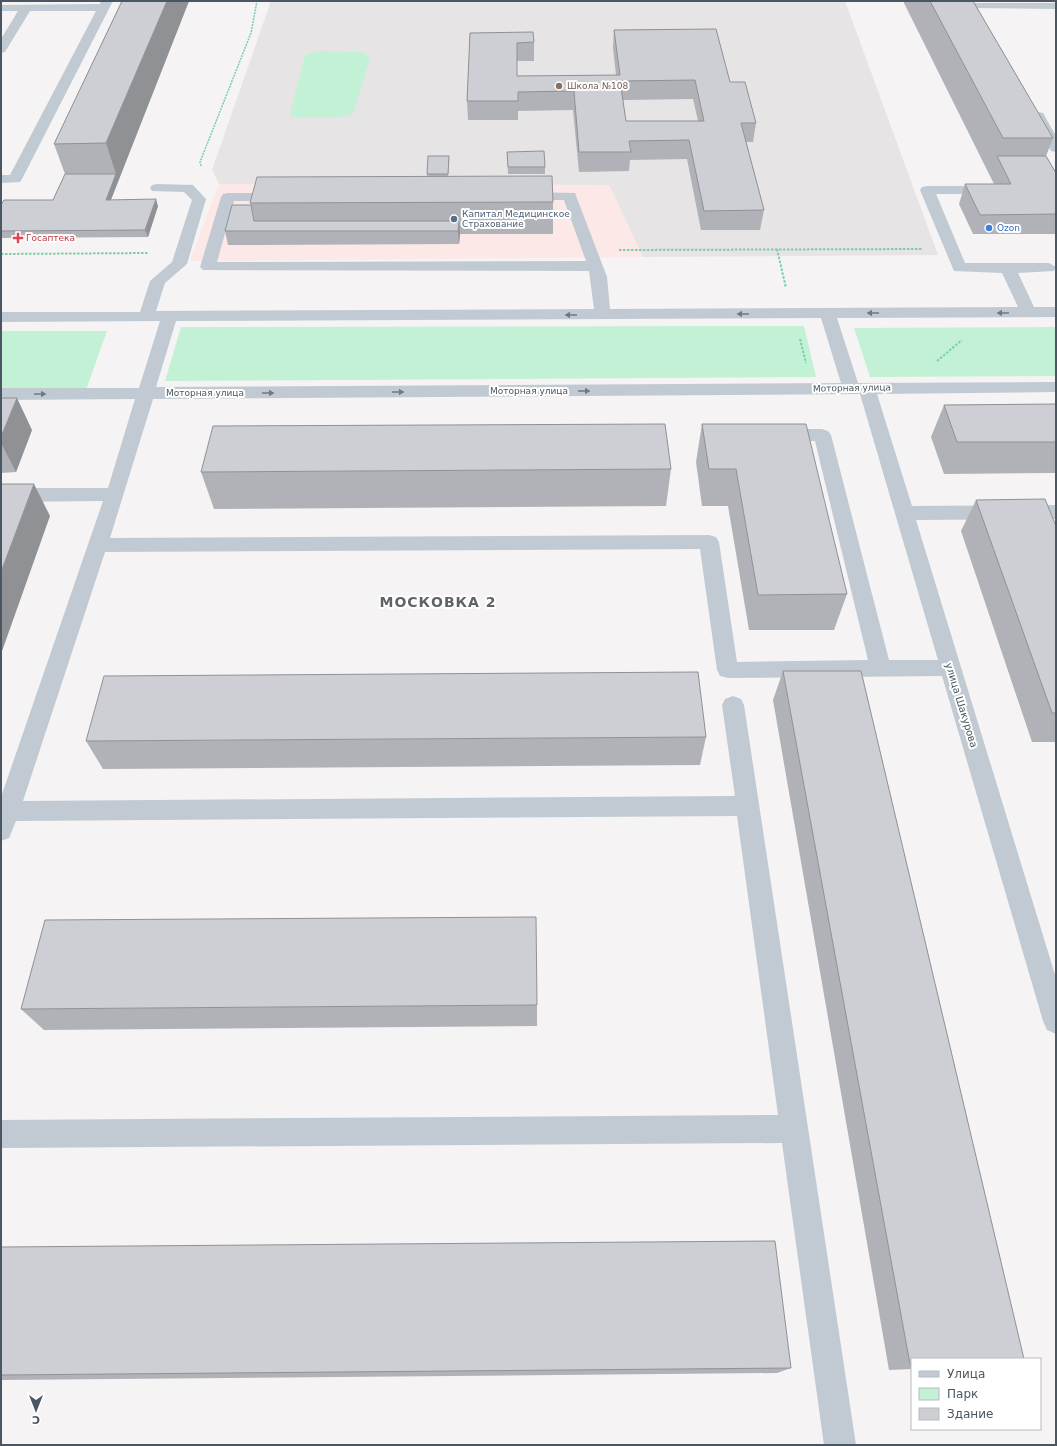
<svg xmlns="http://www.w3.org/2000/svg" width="1057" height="1446" font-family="'DejaVu Sans',sans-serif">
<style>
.education{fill:#e6e4e5}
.medical{fill:#fce8e6}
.green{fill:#c3f1d5}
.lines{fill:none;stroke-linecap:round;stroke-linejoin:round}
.path-far1{stroke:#7ad0a6;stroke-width:1.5;stroke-dasharray:2 1;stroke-linecap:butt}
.path{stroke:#7ad0a6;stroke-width:2;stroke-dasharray:2.5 1.5;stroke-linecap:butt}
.minor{fill:#c1cad2;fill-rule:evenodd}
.wall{fill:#b0b2b7;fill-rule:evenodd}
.shaded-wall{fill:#909195}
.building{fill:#cdcfd5;stroke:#909195;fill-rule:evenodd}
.oneway{fill:#6e7983}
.education-dot{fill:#8d6e63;stroke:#fff;stroke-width:1.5}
.service-dot{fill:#5c6f8a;stroke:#fff;stroke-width:1.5}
.shop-dot{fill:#3f7fe0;stroke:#fff;stroke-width:1.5}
.health-dot{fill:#e0444e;stroke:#fff;stroke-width:1.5}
.labels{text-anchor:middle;stroke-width:4;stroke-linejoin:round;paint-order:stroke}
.far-education-label{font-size:9px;fill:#785e54;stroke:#fff;text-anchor:start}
.far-service-label{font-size:9px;fill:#4e5e75;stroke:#fff;text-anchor:start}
.far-shop-label{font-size:9px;fill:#366cbe;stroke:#fff;text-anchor:start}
.far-health-label{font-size:9px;fill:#be3a42;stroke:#fff;text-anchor:start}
.far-street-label{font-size:9px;fill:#4a5661;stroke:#fff}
.street-label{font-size:10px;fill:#4a5661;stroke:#fff}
.district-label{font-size:14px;font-weight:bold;letter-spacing:1px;fill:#5f6368;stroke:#fff}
</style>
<rect width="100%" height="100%" fill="#f5f3f3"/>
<path class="education" d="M 271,1 L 845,1 L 938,255 L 643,257 L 609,185 L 219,184 L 212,170 Z"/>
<path class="medical" d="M 219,184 L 609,185 L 643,257 L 190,261 Z"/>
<path class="green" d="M 316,51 L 362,52 L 370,57 L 354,112 L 351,115 L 332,118 L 293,117 L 290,114 L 305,55 Z
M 804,326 L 816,377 L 165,381 L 181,327 Z
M 1056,327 L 1056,376 L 870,377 L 854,328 Z
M 1,331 L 107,331 L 86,390 L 1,390 Z"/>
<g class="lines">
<path class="path-far1" d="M 201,166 L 200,162 L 251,33 L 257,1"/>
<path class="path" d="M 777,249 L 786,288
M 619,250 L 922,249
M 1,254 L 148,253
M 800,339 L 806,363
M 937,361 L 962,340"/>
<path class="minor" d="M 101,1 L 113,1 L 22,179 L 20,182 L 1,183 L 1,175 L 10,175 L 96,11 L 30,11 L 5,52 L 1,53 L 1,39 L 18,11 L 1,11 L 1,5 L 100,4 Z
M 975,3 L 1056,3 L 1056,9 L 971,8 L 969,6 L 971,4 Z
M 1038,112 L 1043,113 L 1056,136 L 1056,152 L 1051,151 L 1049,148 L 1031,116 L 1033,113 Z
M 157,184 L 193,185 L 206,199 L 187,264 L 165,283 L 156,311 L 594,309 L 589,271 L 203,270 L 200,267 L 221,197 L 223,194 L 228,193 L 281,193 L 286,194 L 288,197 L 286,200 L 281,201 L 234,201 L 217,262 L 586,261 L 564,200 L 523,200 L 518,199 L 516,196 L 518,193 L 523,192 L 575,193 L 607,277 L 610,309 L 1018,307 L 1002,273 L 954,271 L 920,190 L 922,187 L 927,186 L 977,186 L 982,187 L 984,190 L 982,193 L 977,194 L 936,194 L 965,263 L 1049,263 L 1056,267 L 1054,271 L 1018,273 L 1034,307 L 1056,307 L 1056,317 L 837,318 L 858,383 L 1056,382 L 1056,392 L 877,394 L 912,506 L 1056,505 L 1056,519 L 916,520 L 1056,978 L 1056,1034 L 1047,1030 L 1043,1021 L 942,676 L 728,678 L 720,676 L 717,670 L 700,549 L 105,552 L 23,801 L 735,796 L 722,705 L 725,699 L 733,696 L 741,699 L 744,705 L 856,1445 L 824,1445 L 782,1143 L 1,1148 L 1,1120 L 778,1115 L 737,816 L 16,821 L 9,838 L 1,841 L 1,797 L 103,501 L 1,502 L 1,488 L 108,488 L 135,399 L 1,400 L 1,388 L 139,388 L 160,321 L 1,322 L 1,312 L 140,312 L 150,281 L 172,262 L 192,200 L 184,192 L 152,191 L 150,188 L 152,185 ZM 821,318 L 841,383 L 156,387 L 176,321 ZM 860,394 L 938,660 L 889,660 L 831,435 L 828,431 L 822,429 L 779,429 L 773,431 L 770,435 L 773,439 L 779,441 L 815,441 L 868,660 L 737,662 L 719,542 L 716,537 L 709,535 L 110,538 L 153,399 Z"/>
</g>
<path class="wall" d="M 122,1 L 189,1 L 111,200 L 158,206 L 148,237 L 1,238 L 1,205 L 53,200 L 65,174 L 54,144 Z
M 903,1 L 973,1 L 1053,138 L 1046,156 L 1056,173 L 1056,234 L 973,234 L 959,204 L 965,184 L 994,184 Z
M 614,30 L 730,82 L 756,123 L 753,142 L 746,142 L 764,210 L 760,230 L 701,230 L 687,159 L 630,160 L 629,171 L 579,172 L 573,110 L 518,111 L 518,120 L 468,120 L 467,101 L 470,33 L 534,42 L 534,61 L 517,61 L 517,76 L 616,75 L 613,48 ZM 693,99 L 698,121 L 626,121 L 623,100 Z
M 507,152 L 545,167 L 545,174 L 508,174 Z
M 449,156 L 449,163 L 448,177 L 553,202 L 553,234 L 460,234 L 459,244 L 228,245 L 225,231 L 251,205 L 250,203 L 427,177 L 427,174 Z
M 1,398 L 32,430 L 16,472 L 1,473 Z
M 1056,404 L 1056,473 L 944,474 L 931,437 L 944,405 Z
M 702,424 L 847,594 L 834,630 L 749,630 L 728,506 L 702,506 L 696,462 Z
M 671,469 L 666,506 L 214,509 L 201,472 Z
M 976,500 L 1056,526 L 1056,742 L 1032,742 L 961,531 Z
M 783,671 L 912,1359 L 912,1369 L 889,1370 L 773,700 Z
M 706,737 L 700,765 L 103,769 L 86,741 Z
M 537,1005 L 537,1026 L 44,1030 L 21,1009 Z
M 1,1247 L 791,1368 L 777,1373 L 1,1380 Z"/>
<path class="shaded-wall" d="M 167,1 L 189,1 L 108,207 L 106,200 L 116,174 L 106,143 Z
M 156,199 L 158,206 L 148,237 L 145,230 Z
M 459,221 L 460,234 L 459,244 L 458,231 Z
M 17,398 L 32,430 L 16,472 L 1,443 L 1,437 Z
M 34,484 L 50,516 L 1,654 L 1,572 Z"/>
<path class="building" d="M 122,1 L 167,1 L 106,143 L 54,144 Z
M 930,1 L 973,1 L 1053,138 L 1003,138 Z
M 716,29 L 730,82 L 745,82 L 756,123 L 741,123 L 764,210 L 704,211 L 689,140 L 629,141 L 631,152 L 579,152 L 574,91 L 518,92 L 518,101 L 467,101 L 470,33 L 533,32 L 534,42 L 517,43 L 517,76 L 620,75 L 614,30 ZM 695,80 L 704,121 L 626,121 L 620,81 Z
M 544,151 L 545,167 L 508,167 L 507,152 Z
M 428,156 L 449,156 L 448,174 L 427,174 Z
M 997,156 L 1046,156 L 1056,173 L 1056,214 L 980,215 L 965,184 L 1011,184 Z
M 65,174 L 116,174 L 106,200 L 156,199 L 145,230 L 1,231 L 1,205 L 4,200 L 53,200 Z
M 552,176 L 553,202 L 250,203 L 257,177 Z
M 232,205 L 251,205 L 254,221 L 459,221 L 458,231 L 225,231 Z
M 1,398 L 17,398 L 1,437 Z
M 1056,404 L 1056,442 L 957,442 L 944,405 Z
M 665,424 L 671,469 L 201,472 L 213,426 Z
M 702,424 L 806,424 L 847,594 L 758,595 L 736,469 L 709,469 Z
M 1,484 L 34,484 L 1,572 Z
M 1045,499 L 1056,526 L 1056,713 L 1052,713 L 976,500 Z
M 783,671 L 861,671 L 1024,1359 L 912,1359 L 912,1364 L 910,1364 Z
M 698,672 L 706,737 L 86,741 L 104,676 Z
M 536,917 L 537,1005 L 21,1009 L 45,920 Z
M 775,1241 L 791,1368 L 1,1375 L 1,1247 Z"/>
<defs><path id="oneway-solid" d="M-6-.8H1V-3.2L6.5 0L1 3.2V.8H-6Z"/></defs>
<g class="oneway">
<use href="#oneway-solid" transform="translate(873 313) rotate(180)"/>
<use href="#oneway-solid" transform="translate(1003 313) rotate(180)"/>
<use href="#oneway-solid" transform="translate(743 314) rotate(180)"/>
<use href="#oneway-solid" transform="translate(571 315) rotate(180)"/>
<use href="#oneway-solid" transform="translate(584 391)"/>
<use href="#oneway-solid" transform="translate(398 392)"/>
<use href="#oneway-solid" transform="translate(268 393)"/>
<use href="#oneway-solid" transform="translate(40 394)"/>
</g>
<circle class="education-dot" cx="559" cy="86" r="4"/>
<circle class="service-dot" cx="454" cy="219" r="4"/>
<circle class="shop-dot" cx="989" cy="228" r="4"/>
<path class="health-dot" d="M16 232h4v4h4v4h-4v4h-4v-4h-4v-4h4z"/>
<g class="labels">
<g class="far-education-label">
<text x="567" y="89">Школа №108</text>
</g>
<g class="far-service-label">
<text x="462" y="217">Капитал Медицинское<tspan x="462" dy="10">Страхование</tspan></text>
</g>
<g class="far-shop-label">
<text x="997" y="231">Ozon</text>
</g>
<g class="far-health-label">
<text x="26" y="241">Госаптека</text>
</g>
<g class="far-street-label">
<text transform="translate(852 388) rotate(-1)" y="3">Моторная улица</text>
<text x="529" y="394">Моторная улица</text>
<text x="205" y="396">Моторная улица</text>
</g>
<g class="street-label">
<text transform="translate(962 705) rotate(73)" y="4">улица Шакурова</text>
</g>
<g class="district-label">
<text x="438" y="607">МОСКОВКА 2</text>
</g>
</g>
<rect width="1057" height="1446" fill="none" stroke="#4a5661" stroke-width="4"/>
<rect x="911" y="1358" width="130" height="72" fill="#ffffff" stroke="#b7bbc0"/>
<rect x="919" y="1371" width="20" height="6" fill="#c1cad2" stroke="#b7bbc0"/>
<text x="947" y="1378" font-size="12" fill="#4a5661">Улица</text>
<rect x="919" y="1388" width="20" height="12" fill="#c3f1d5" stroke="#b7bbc0"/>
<text x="947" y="1398" font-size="12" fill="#4a5661">Парк</text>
<rect x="919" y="1408" width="20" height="12" fill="#cdcfd5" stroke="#b7bbc0"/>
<text x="947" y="1418" font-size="12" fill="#4a5661">Здание</text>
<g transform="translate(36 1410) rotate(180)" stroke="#ffffff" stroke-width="3" paint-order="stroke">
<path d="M0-3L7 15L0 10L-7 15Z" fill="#4a5661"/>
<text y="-6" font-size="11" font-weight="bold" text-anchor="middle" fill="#4a5661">С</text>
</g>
</svg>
